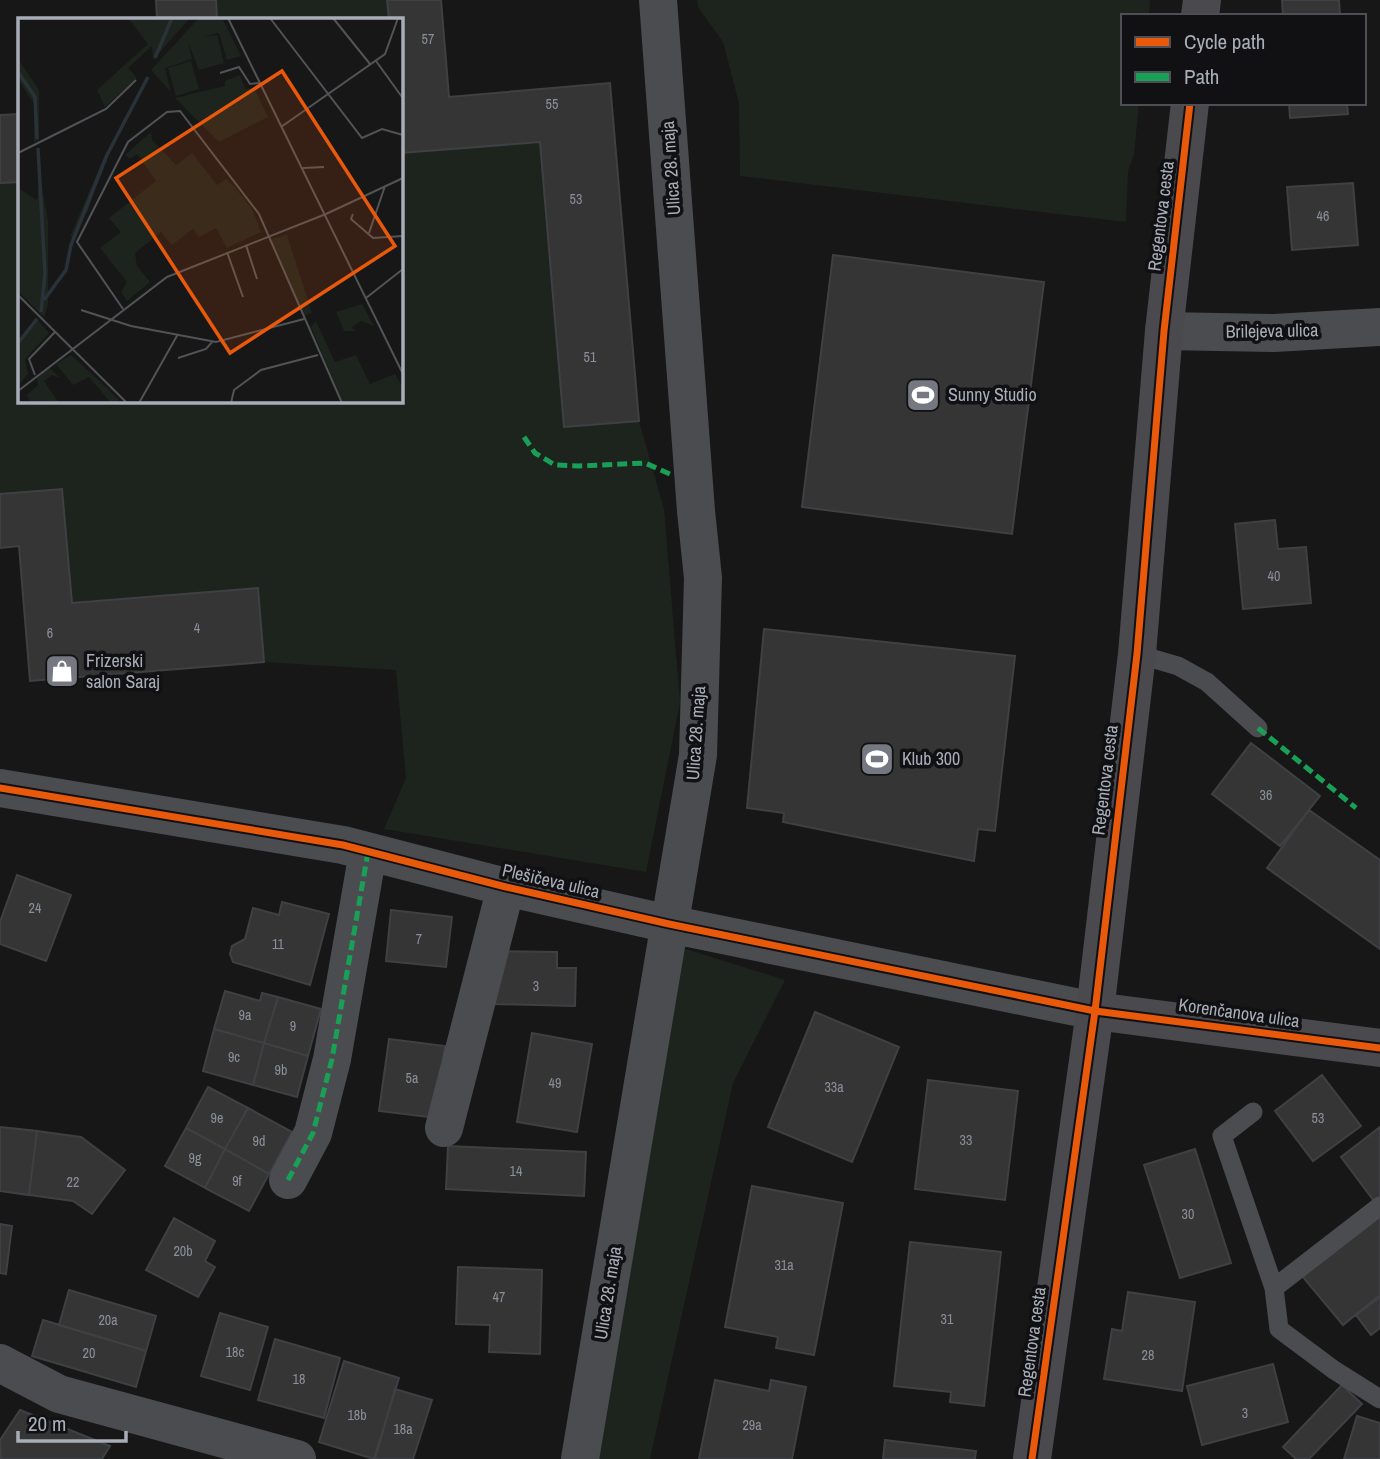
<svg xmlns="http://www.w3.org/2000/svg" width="1380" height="1459" font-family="'Archivo Narrow',sans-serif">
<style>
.green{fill:#1d241e}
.building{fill:#353536;stroke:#3f4043;stroke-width:2}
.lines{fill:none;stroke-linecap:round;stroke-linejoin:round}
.lane{stroke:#4b4c50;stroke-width:19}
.street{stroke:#4b4c50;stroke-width:38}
.secondary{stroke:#4a4a4e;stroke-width:38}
.quiet{stroke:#1a9f57;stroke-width:5;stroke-dasharray:10 5;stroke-linecap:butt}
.cycleway-casing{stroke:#111113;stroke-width:11}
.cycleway{stroke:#e8590c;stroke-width:7}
.labels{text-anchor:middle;stroke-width:7;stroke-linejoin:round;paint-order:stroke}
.number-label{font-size:14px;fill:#8b8f98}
.street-label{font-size:18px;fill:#a8adb8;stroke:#111113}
.poi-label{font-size:18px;fill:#a8adb8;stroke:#111113;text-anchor:start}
.inset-river{fill:none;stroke:#2a3239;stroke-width:3.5}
.inset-road{fill:none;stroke:#515357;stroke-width:2}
.view{fill:#e8590c;fill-opacity:0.15;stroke:#e8590c;stroke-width:3.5}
.inset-edge{fill:none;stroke:#a8adb8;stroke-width:3.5}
</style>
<rect width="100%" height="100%" fill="#171717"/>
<path class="green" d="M 216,0 L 387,0 L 389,19 L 217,19 Z
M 697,0 L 1150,0 L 1149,16 L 1123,16 L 1123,103 L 1139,103 L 1134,154 L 1128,171 L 1126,222 L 740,176 L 739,103 L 723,42 L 698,7 Z
M 540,142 L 564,427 L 639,421 L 664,509 L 680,702 L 646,872 L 384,829 L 406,778 L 396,670 L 264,662 L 257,588 L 72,603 L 62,490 L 0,494 L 0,183 L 19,182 L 19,401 L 401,401 L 401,153 Z
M 676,946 L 785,980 L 733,1083 L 650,1459 L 590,1459 Z"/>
<path class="building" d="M 156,0 L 216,0 L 217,19 L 157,19 Z
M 387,0 L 441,0 L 449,97 L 610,83 L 639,421 L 564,427 L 540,142 L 401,153 L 401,19 L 389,19 Z
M 1282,0 L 1339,0 L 1340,16 L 1283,16 Z
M 1289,103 L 1347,103 L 1348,114 L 1290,118 Z
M 19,114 L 19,182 L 0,183 L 0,115 Z
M 1353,183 L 1358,245 L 1292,250 L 1287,187 Z
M 833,255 L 1044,282 L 1012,534 L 802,507 Z
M 62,489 L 72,603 L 258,588 L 264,662 L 30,681 L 19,546 L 0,548 L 0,494 Z
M 1275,520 L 1278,549 L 1306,547 L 1311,603 L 1243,609 L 1235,524 Z
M 764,629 L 1015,656 L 995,831 L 978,829 L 974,861 L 783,822 L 784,813 L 747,808 Z
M 1251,743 L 1320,796 L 1280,846 L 1212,794 Z
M 1309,810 L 1380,860 L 1380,949 L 1267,868 Z
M 17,875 L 71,895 L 46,961 L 0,944 L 0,922 Z
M 282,902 L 329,914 L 310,985 L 233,962 L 230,954 L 232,946 L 245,939 L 253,908 L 279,915 Z
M 391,910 L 452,917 L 446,967 L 386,961 Z
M 496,951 L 557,952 L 557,968 L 576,968 L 575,1006 L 495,1004 Z
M 225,991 L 260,1001 L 262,993 L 278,997 L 264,1043 L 214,1029 Z
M 278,997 L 321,1009 L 308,1056 L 264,1043 Z
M 815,1012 L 899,1047 L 852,1162 L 768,1127 Z
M 214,1029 L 264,1043 L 253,1085 L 203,1071 Z
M 532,1033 L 592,1044 L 577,1132 L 517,1122 Z
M 389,1039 L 445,1046 L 436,1118 L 379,1111 Z
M 264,1043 L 308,1056 L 297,1097 L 253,1085 Z
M 1322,1075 L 1361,1126 L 1313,1161 L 1275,1111 Z
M 928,1080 L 1018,1091 L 1005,1200 L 915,1189 Z
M 208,1087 L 248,1108 L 225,1149 L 186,1128 Z
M 248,1108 L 292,1132 L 269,1174 L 225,1149 Z
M 0,1127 L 37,1131 L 29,1195 L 0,1191 Z
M 1380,1127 L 1380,1209 L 1341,1157 Z
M 186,1128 L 225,1149 L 205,1188 L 165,1166 Z
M 37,1131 L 81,1137 L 125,1170 L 92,1214 L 73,1201 L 29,1195 Z
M 448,1146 L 586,1152 L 584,1196 L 446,1189 Z
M 225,1149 L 269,1174 L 249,1211 L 205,1188 Z
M 1195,1149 L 1231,1263 L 1180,1278 L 1144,1165 Z
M 752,1186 L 843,1203 L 814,1355 L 776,1348 L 778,1337 L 725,1327 Z
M 1380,1213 L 1380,1295 L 1343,1325 L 1302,1276 Z
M 174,1218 L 215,1241 L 205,1261 L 215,1267 L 198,1297 L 146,1270 Z
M 0,1224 L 12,1226 L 6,1274 L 0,1273 Z
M 910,1242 L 1001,1252 L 984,1406 L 950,1402 L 951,1392 L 894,1386 Z
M 458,1267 L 542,1270 L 540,1354 L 489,1352 L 490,1325 L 456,1324 Z
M 69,1290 L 156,1316 L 146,1351 L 59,1325 Z
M 1128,1292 L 1195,1302 L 1182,1391 L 1104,1379 L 1112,1329 L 1122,1331 Z
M 1380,1297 L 1380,1328 L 1371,1335 L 1356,1315 Z
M 220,1313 L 268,1327 L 250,1390 L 201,1376 Z
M 43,1320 L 146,1351 L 136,1387 L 32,1356 Z
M 275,1339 L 340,1358 L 324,1418 L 258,1400 Z
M 344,1361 L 399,1378 L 374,1459 L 319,1442 Z
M 1273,1364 L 1288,1422 L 1202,1445 L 1187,1386 Z
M 715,1380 L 769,1391 L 771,1380 L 806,1387 L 792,1459 L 699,1459 Z
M 1342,1385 L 1362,1404 L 1309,1459 L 1296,1459 L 1283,1447 Z
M 395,1389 L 432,1400 L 413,1459 L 375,1459 Z
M 20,1410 L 110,1446 L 102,1459 L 1,1459 L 0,1440 Z
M 1357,1416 L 1380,1423 L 1380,1459 L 1344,1459 Z
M 885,1440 L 976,1451 L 975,1459 L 883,1459 Z"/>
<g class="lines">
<path class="lane" d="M 1137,654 L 1178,666 L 1207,682 L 1258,728
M 1253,1112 L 1222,1136 L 1274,1288 L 1279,1329 L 1334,1370 L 1380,1399
M 1274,1288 L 1380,1206"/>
<path class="street" d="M 1164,331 L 1274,333 L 1380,327
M 0,788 L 343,845 L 506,887 L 669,924 L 1095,1011
M 444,1128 L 506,887
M 288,1180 L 313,1133 L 332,1059 L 368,852
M 0,1363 L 59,1394 L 297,1459
M 580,1459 L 698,755 L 703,578 L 696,511 L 658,0"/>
<path class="secondary" d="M 1200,16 L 1202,0
M 1095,1011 L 1380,1048
M 1032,1459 L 1095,1011 L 1137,654 L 1164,331 L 1190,103"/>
<path class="quiet" d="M 524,437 L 535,453 L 555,465 L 579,466 L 645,463 L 670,474
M 1258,728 L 1356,808
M 288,1180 L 313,1133 L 332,1059 L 368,852"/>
<g class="cycleway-casing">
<path id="cycleway" d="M 0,788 L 343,845 L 506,887 L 669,924 L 1095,1011 L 1380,1048
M 1032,1459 L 1095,1011 L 1137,654 L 1164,331 L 1190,103"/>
</g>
<use href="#cycleway" class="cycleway"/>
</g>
<defs>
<g id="stadium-square" transform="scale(1.75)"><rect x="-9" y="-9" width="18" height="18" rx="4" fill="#757880" stroke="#111113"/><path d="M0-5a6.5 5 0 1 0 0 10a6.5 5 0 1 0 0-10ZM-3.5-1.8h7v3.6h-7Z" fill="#fff"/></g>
<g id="shop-square" transform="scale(1.75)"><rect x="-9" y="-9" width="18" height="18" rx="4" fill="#757880" stroke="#111113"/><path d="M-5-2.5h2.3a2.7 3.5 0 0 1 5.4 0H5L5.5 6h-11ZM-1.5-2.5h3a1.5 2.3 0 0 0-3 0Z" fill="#fff"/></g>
</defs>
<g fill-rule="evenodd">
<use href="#stadium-square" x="923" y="395"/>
<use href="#shop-square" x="62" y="671"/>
<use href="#stadium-square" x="877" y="759"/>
</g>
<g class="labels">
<g class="number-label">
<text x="428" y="44">57</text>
<text x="552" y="109">55</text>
<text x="576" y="204">53</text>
<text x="1323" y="221">46</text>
<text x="590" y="362">51</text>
<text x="1274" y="581">40</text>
<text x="197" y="633">4</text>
<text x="50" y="638">6</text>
<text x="1266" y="800">36</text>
<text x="35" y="913">24</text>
<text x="419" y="944">7</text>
<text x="278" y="949">11</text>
<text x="536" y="991">3</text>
<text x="245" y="1020">9a</text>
<text x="293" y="1031">9</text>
<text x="234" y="1062">9c</text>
<text x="281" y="1075">9b</text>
<text x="412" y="1083">5a</text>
<text x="555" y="1088">49</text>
<text x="834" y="1092">33a</text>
<text x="217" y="1123">9e</text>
<text x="1318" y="1123">53</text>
<text x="966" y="1145">33</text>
<text x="259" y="1146">9d</text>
<text x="195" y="1163">9g</text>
<text x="516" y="1176">14</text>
<text x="237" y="1186">9f</text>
<text x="73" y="1187">22</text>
<text x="1188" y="1219">30</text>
<text x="183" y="1256">20b</text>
<text x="784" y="1270">31a</text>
<text x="499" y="1302">47</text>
<text x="947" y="1324">31</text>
<text x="108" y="1325">20a</text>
<text x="235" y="1357">18c</text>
<text x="89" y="1358">20</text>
<text x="1148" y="1360">28</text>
<text x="299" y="1384">18</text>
<text x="1245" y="1418">3</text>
<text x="357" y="1420">18b</text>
<text x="752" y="1430">29a</text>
<text x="403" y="1434">18a</text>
</g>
<g class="street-label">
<text transform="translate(671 168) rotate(-94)" y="6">Ulica 28. maja</text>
<text transform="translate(1161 216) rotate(-83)" y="6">Regentova cesta</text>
<text transform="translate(1272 331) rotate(-1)" y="6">Brilejeva ulica</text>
<text transform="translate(696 733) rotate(-86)" y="6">Ulica 28. maja</text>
<text transform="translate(1105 780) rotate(-83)" y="6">Regentova cesta</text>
<text transform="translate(551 881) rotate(13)" y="6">Plešičeva ulica</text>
<text transform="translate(1239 1013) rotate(8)" y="6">Korenčanova ulica</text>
<text transform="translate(608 1293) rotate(-81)" y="6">Ulica 28. maja</text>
<text transform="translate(1032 1342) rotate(-82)" y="6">Regentova cesta</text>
</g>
<g class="poi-label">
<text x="948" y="401">Sunny Studio</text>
<text x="86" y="667">Frizerski<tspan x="86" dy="21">salon Saraj</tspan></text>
<text x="902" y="765">Klub 300</text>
</g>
</g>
<g transform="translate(18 18)">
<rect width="385" height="385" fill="#171717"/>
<path d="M 110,0 L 172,0 L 135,42 L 134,28 L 110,50 L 119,60 L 87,89 L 79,72 L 130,26 ZM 181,0 L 204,0 L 223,38 L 209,42 L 201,15 L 186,19 L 199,17 L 206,45 L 181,52 L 170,24 L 174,41 L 147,50 L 153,74 L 133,52 ZM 0,41 L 21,72 L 21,122 L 16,124 L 16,86 L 0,61 ZM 173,43 L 181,71 L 158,78 L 150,50 ZM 222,57 L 227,71 L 236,70 L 250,99 L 201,124 L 157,80 L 207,68 L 207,63 ZM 133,114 L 134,122 L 158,147 L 174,135 L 199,167 L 208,161 L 217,169 L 234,191 L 243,214 L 209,230 L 198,210 L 181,219 L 175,211 L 154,227 L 143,214 L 117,235 L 119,248 L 132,264 L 109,283 L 103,274 L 109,264 L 82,230 L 103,214 L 91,200 L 138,163 L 119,136 L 112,141 L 107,137 ZM 89,132 L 71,190 L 56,220 L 52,219 ZM 22,159 L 30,203 L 30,286 L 26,299 L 0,273 L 0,170 L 19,182 ZM 269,217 L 294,295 L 286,298 L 253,221 ZM 344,286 L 356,308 L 343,303 L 334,309 L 337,313 L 326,313 L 318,294 ZM 19,301 L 31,315 L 7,341 L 10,356 L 0,368 L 0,324 ZM 298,303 L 317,344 L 338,337 L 352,366 L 377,356 L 385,370 L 385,385 L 325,385 L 293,309 ZM 53,337 L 88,369 L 103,385 L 93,385 L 71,359 L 55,367 L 38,346 ZM 32,350 L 42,360 L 34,357 L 26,363 L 41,385 L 12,383 L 9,377 L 20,367 L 19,358 Z" fill="#1d241e"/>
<path class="inset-river" d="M 137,40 L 154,0M 0,54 L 17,79 L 19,121M 20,130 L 27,256 L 23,294M 26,282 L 48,252 L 53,227 L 89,137 L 130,59M 0,325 L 19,301"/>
<path class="inset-road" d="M 210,0 L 385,356M 252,0 L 344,120 L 364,111 L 385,117M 315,0 L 352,46M 358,43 L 384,79M 202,55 L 221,49 L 232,66 L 241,65M 263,109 L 367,36 L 380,0M 0,135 L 88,91 L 118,62M 285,150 L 306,149M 335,196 L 333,201 L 355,220 L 385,218M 351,215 L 367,168M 228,227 L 239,261M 209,234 L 225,279M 0,277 L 109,385M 348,280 L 385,251M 105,291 L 59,224 L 110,124 L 149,94 L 162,93 L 241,196 L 324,385M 63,292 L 113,308 L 198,324 L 286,301M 160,340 L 188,331 L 195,323M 17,357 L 11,341 L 37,314M 0,373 L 149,259 L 308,196 L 385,160M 121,385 L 160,316M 213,385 L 216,372 L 243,352 L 300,337"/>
<path class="view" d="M 264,53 L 377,228 L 212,335 L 98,160 Z"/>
<rect width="385" height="385" class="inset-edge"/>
</g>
<rect x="1121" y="14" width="245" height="91" fill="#111113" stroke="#4d4f55" stroke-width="2"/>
<rect x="1135" y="37" width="35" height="10" fill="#e8590c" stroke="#4d4f55" stroke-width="2"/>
<text x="1184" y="49" font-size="21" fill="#a8adb8">Cycle path</text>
<rect x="1135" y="72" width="35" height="10" fill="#1a9f57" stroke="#4d4f55" stroke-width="2"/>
<text x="1184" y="84" font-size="21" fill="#a8adb8">Path</text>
<path d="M18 1431v10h108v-10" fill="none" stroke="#a8adb8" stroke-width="3.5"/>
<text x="28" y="1431" font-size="21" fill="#a8adb8" stroke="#111113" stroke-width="5" paint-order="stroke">20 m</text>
</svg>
